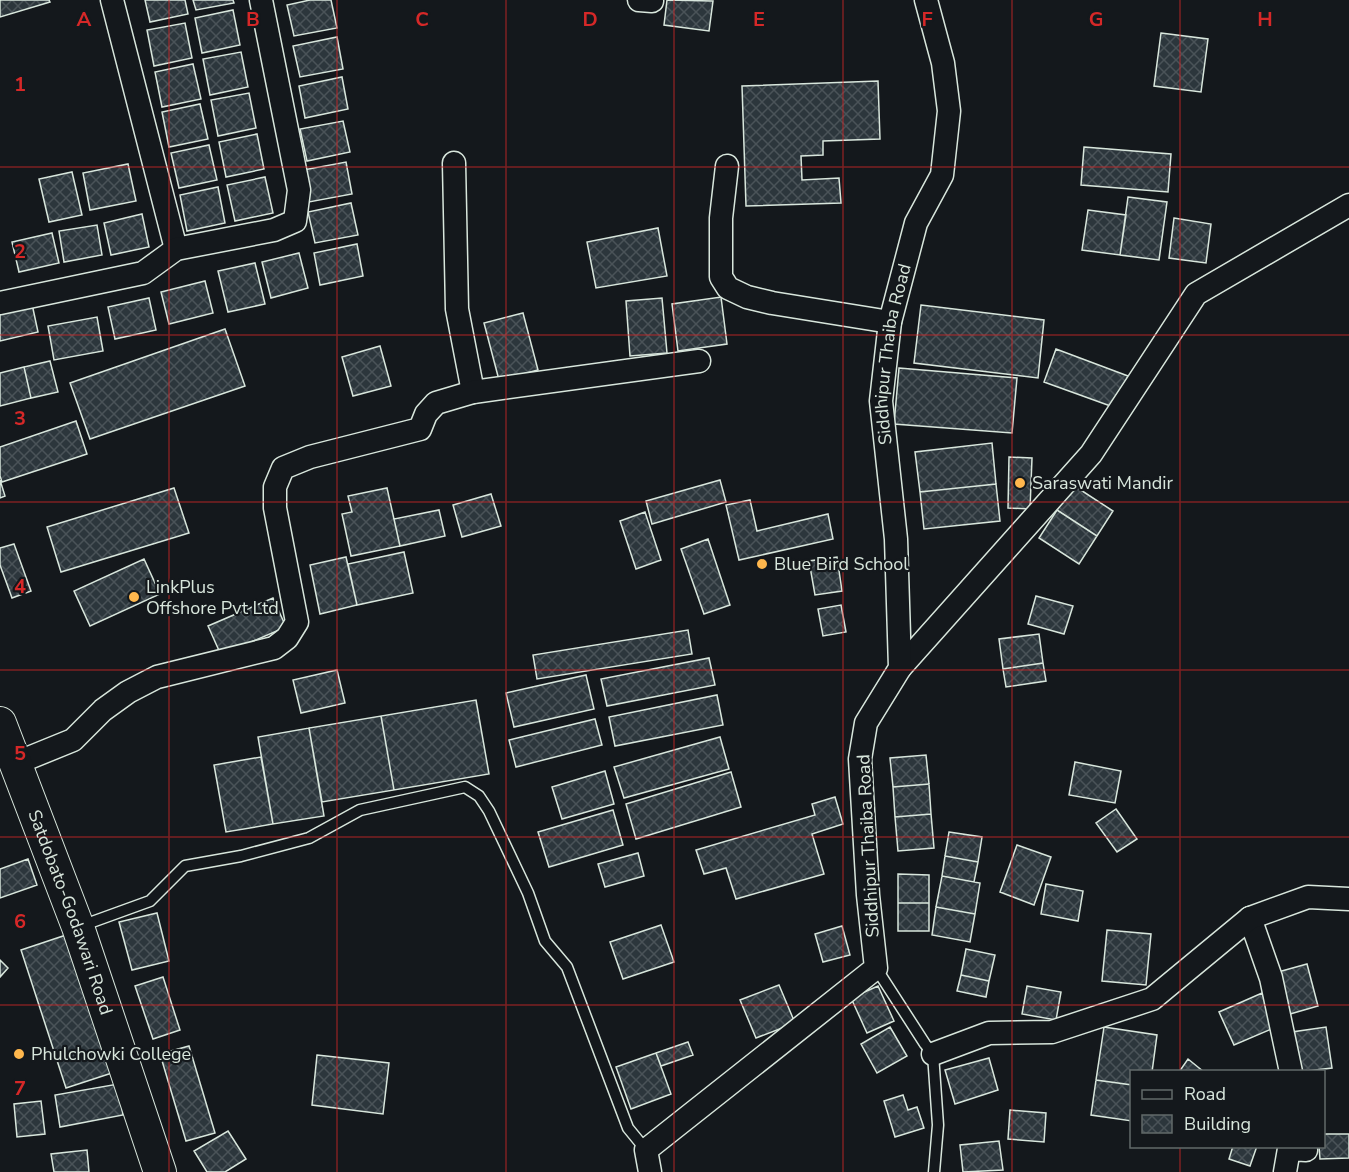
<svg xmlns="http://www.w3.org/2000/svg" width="1349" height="1172" font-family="'Nunito Sans',sans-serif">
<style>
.building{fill:url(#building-cross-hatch);stroke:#d8e6dc;stroke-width:1.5}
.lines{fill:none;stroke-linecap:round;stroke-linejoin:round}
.lane-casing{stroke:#d8e6dc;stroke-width:13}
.street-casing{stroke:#d8e6dc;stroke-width:25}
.secondary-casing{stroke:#d8e6dc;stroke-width:34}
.lane{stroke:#14181c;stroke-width:10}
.street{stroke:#14181c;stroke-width:22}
.secondary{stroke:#14181c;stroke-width:32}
.grid{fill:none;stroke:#d62828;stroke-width:1.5;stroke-opacity:0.55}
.poi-dot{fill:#ffb74d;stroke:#14181c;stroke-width:2}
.labels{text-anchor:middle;stroke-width:4.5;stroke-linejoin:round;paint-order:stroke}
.street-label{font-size:18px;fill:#d8e6dc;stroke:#14181c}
.poi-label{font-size:18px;fill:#d8e6dc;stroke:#14181c;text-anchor:start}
.grid-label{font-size:20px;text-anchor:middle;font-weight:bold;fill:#d62828;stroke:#14181c;stroke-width:4.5;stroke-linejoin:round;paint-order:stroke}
</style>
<defs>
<pattern id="building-cross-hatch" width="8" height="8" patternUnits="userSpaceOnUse" patternTransform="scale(1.5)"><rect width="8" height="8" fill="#2c363c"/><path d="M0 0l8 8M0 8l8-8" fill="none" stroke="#4a5358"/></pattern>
</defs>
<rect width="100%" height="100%" fill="#14181c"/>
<path class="building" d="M 0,0 L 49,0 L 50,2 L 0,17 Z
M 145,0 L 185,0 L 188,14 L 150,22 Z
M 193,0 L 233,0 L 234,3 L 196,10 Z
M 310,0 L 331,0 L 337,28 L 294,36 L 287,5 Z
M 667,0 L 713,1 L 709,31 L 664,25 Z
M 233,10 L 240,45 L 202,53 L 195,18 Z
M 185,23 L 192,58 L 154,66 L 147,30 Z
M 1161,33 L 1208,39 L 1201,92 L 1154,86 Z
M 337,37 L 343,69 L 300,77 L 293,46 Z
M 241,52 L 248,87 L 210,95 L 203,59 Z
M 193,64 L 201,99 L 162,107 L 155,72 Z
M 342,77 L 348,109 L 305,118 L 299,86 Z
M 878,81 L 880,139 L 823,141 L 823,155 L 801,156 L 802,180 L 839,178 L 841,203 L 746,206 L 742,86 Z
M 249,93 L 256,128 L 218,136 L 211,100 Z
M 200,104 L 208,139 L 169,147 L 162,112 Z
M 343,121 L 350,152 L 307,161 L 300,129 Z
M 257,134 L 264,169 L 226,177 L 219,142 Z
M 209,145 L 217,180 L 179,188 L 171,153 Z
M 1084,147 L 1171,154 L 1168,192 L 1081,185 Z
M 346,162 L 352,194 L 309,202 L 303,170 Z
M 128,164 L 136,201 L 90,210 L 83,173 Z
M 72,172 L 82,215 L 49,222 L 39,179 Z
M 265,177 L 273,213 L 235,221 L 227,185 Z
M 218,187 L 225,223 L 187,231 L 180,195 Z
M 1128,197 L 1167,202 L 1159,260 L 1120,255 Z
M 351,203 L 358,235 L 315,243 L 308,212 Z
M 1088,210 L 1126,215 L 1120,255 L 1082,250 Z
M 142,214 L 149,247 L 111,255 L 104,223 Z
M 1174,218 L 1211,224 L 1206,263 L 1169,258 Z
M 97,225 L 102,255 L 64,262 L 59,231 Z
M 658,228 L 667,276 L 596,288 L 587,242 Z
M 52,233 L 59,263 L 19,272 L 12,242 Z
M 357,244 L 363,276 L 320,285 L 314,253 Z
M 299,253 L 308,288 L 271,298 L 262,262 Z
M 255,263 L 265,304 L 228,312 L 218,271 Z
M 205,281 L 213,313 L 169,324 L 161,292 Z
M 721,297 L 727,344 L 678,351 L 672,304 Z
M 149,298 L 156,330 L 115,339 L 108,307 Z
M 662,298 L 667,353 L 630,356 L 626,301 Z
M 32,304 L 38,332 L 0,341 L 0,311 Z
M 921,305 L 1044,320 L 1038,378 L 914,363 Z
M 523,313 L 538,370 L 499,380 L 484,323 Z
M 97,317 L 103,351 L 54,360 L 48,326 Z
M 225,329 L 245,386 L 90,439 L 70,383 Z
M 380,346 L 391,386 L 353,396 L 342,357 Z
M 1056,349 L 1128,376 L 1116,408 L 1044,382 Z
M 50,361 L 58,392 L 31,398 L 24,367 Z
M 24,367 L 31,398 L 0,406 L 0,373 Z
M 899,368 L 1017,378 L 1012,433 L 894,424 Z
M 76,421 L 87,454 L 2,482 L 0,476 L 0,447 Z
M 992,443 L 996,484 L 920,492 L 915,452 Z
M 1009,457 L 1032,458 L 1030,509 L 1008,508 Z
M 0,480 L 5,496 L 0,498 Z
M 720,480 L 726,502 L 652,524 L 646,501 Z
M 996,484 L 1000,521 L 924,529 L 920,492 Z
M 1073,485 L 1113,511 L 1097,536 L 1057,510 Z
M 174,488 L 189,533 L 61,572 L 47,527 Z
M 387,488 L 400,546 L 351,556 L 342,514 L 352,512 L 348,496 Z
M 491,494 L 501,526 L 462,537 L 453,505 Z
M 750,500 L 757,531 L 828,514 L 833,539 L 739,560 L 726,505 Z
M 439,510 L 445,536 L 400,546 L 394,519 Z
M 1057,510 L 1097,536 L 1079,564 L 1039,538 Z
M 645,512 L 661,560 L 636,569 L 620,521 Z
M 708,539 L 730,605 L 704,614 L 681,549 Z
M 14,544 L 31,591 L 12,598 L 0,565 L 0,548 Z
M 404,552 L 413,593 L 357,605 L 348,564 Z
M 346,557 L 357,605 L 320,614 L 310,565 Z
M 837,557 L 842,591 L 815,595 L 809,561 Z
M 144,559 L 160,594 L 90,626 L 74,591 Z
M 1036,596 L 1073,606 L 1064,634 L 1028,624 Z
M 273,598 L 286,627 L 221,655 L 208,626 Z
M 841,605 L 846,632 L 823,636 L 818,609 Z
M 688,630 L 692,654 L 537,679 L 533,655 Z
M 1039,634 L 1043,663 L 1003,669 L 999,639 Z
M 709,658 L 715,685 L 607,706 L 601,679 Z
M 1043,663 L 1046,681 L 1006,687 L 1003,669 Z
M 337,670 L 345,703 L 301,713 L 293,680 Z
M 586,675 L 594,709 L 514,727 L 506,693 Z
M 717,695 L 723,725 L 615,746 L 609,717 Z
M 476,700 L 489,774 L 394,790 L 381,716 Z
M 381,716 L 394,790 L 322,802 L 309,728 Z
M 595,719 L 602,745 L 516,767 L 509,740 Z
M 309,728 L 324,816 L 273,824 L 258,737 Z
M 720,737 L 729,769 L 624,798 L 614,767 Z
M 926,755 L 929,784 L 893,787 L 890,758 Z
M 261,757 L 273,824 L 226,832 L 214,765 Z
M 1075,762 L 1121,771 L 1115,803 L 1069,795 Z
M 605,771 L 614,804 L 562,819 L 552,787 Z
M 731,772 L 741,807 L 636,839 L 626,804 Z
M 929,784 L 931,814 L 895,817 L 893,787 Z
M 835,797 L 843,824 L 812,834 L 824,874 L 736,899 L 726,868 L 704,874 L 696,850 L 815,815 L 812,804 Z
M 1116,809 L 1137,839 L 1117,852 L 1096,823 Z
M 613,810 L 623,845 L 549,867 L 538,832 Z
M 931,814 L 934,848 L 898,851 L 895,817 Z
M 949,832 L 982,837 L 978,862 L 945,856 Z
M 1017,845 L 1051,857 L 1034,905 L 1000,892 Z
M 638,853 L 644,876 L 605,887 L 598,864 Z
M 945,856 L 978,862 L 974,882 L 942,876 Z
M 28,859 L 37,885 L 0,898 L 0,869 Z
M 898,874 L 929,875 L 929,903 L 898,903 Z
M 942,876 L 980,883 L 975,914 L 936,907 Z
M 1046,884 L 1083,891 L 1078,921 L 1041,914 Z
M 898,903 L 929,903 L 929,931 L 898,931 Z
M 936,907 L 975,914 L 970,942 L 932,935 Z
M 157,913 L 169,961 L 132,970 L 119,922 Z
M 661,925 L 674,962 L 623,979 L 610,942 Z
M 842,926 L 850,955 L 823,962 L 815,934 Z
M 1107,930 L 1151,934 L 1146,985 L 1102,981 Z
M 72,933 L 118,1071 L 66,1088 L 21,950 Z
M 966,949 L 995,955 L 989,981 L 961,975 Z
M 0,960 L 8,968 L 0,977 Z
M 1307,964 L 1318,1006 L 1290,1014 L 1278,972 Z
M 961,975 L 989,981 L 986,997 L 957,991 Z
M 163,977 L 180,1030 L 153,1039 L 135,986 Z
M 779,985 L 795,1023 L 756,1038 L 740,1000 Z
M 878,986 L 894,1021 L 867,1033 L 851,998 Z
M 1027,986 L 1061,992 L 1056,1020 L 1022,1014 Z
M 1262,993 L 1276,1027 L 1234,1045 L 1219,1012 Z
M 890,1027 L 907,1056 L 877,1073 L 861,1044 Z
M 1104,1027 L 1157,1035 L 1152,1072 L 1132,1072 L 1132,1085 L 1096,1080 Z
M 1326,1027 L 1332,1068 L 1298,1072 L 1292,1032 Z
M 688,1042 L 693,1055 L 661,1066 L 656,1053 Z
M 189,1046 L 215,1133 L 186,1141 L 160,1054 Z
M 656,1053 L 671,1094 L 631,1109 L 616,1067 Z
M 317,1055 L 389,1063 L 383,1114 L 312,1105 Z
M 989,1058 L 998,1090 L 955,1104 L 945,1070 Z
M 1188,1059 L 1204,1072 L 1179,1072 Z
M 1096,1080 L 1132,1085 L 1132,1121 L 1091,1115 Z
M 118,1084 L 123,1115 L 60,1127 L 55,1095 Z
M 903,1095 L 908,1110 L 917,1107 L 924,1128 L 895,1137 L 884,1101 Z
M 41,1101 L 45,1134 L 17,1137 L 14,1104 Z
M 1010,1110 L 1046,1113 L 1044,1142 L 1008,1139 Z
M 228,1131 L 246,1159 L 225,1172 L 207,1172 L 194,1151 Z
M 1324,1134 L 1349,1134 L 1349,1158 L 1320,1159 L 1319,1146 L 1324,1146 Z
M 999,1141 L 1003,1170 L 963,1172 L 960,1145 Z
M 1233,1146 L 1257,1146 L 1250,1166 L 1229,1159 Z
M 87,1150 L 89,1172 L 54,1172 L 51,1154 Z"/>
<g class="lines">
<g class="lane-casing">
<path id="lane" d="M 81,926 L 150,901 L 185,866 L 241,856 L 309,838 L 360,810 L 465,787 L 479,796 L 489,811 L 528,893 L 545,941 L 567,967 L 628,1128 L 646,1150
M 876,968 L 925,1044 L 933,1054 L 938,1125 L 934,1172"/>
</g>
<g class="street-casing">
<g id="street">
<path d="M 112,0 L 176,249"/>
<path d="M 639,0 L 652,1"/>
<path d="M 454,163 L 457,309 L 473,392"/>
<path d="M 727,166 L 721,218 L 721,277 L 728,288 L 747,297 L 772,303 L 890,322"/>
<path d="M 0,303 L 143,273 L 176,249 L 274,230 L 295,221 L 299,190 L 261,0"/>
<path d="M 900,668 L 1091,454 L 1196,294 L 1349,205"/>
<path d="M 14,764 L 73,740 L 103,710 L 128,692 L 157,677 L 274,648 L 287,638 L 297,622 L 275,508 L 275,487 L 283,468 L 310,457 L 420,429 L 426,414 L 436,403 L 473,392 L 699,361"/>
<path d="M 1250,918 L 1271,978 L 1291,1072"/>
<path d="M 933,1054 L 989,1033 L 1052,1032 L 1152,999 L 1250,918 L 1308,897 L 1349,899"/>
<path id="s1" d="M 650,1172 L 646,1150 L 876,968 L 868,895 L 860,759 L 866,723 L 900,668 L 896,539 L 881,401 L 890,322 L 916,223 L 942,175 L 949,111 L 943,63 L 926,0"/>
<path d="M 1285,1172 L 1289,1149 L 1306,1150 L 1305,1146"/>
</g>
</g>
<g class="secondary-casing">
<g id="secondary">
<path id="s2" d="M 0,723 L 78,927 L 160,1172"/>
</g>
</g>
<use href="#lane" class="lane"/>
<use href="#street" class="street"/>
<use href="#secondary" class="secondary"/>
</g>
<path class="grid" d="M 169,0 L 169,1172M 337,0 L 337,1172M 506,0 L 506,1172M 674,0 L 674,1172M 843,0 L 843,1172M 1012,0 L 1012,1172M 1180,0 L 1180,1072M 0,167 L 1349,167M 0,335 L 1349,335M 0,502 L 1349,502M 0,670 L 1349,670M 0,837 L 1349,837M 0,1005 L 1349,1005M 1180,1146 L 1180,1172"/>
<g class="poi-dot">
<circle cx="1020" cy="483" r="6"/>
<circle cx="762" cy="564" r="6"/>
<circle cx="134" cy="597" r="6"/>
<circle cx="19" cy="1054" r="6"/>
</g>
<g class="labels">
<g class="street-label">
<text dy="6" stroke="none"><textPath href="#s1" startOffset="942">Siddhipur Thaiba Road</textPath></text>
<text transform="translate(868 846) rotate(-93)" y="6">Siddhipur Thaiba Road</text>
<text dy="6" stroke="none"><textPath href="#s2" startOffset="202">Satdobato-Godawari Road</textPath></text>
</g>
<g class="poi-label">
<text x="1032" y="489">Saraswati Mandir</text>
<text x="774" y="570">Blue Bird School</text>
<text x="146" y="593">LinkPlus<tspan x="146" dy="21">Offshore Pvt Ltd</tspan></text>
<text x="31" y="1060">Phulchowki College</text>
</g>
</g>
<g class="grid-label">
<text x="84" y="26">A</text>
<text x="253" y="26">B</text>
<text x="422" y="26">C</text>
<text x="590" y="26">D</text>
<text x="759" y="26">E</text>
<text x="927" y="26">F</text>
<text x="1096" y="26">G</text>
<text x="1265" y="26">H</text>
<text x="20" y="91">1</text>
<text x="20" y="258">2</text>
<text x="20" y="425">3</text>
<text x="20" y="593">4</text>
<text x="20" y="760">5</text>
<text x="20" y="928">6</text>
<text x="20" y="1095">7</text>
</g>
<rect x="1130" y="1070" width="195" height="78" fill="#14181c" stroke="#626a69" stroke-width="1.5"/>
<rect x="1142" y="1090" width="30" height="9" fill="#14181c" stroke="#626a69" stroke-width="1.5"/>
<text x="1184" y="1100" font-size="18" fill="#d8e6dc">Road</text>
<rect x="1142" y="1115" width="30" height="18" fill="url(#building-cross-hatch)" stroke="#626a69" stroke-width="1.5"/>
<text x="1184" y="1130" font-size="18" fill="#d8e6dc">Building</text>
</svg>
